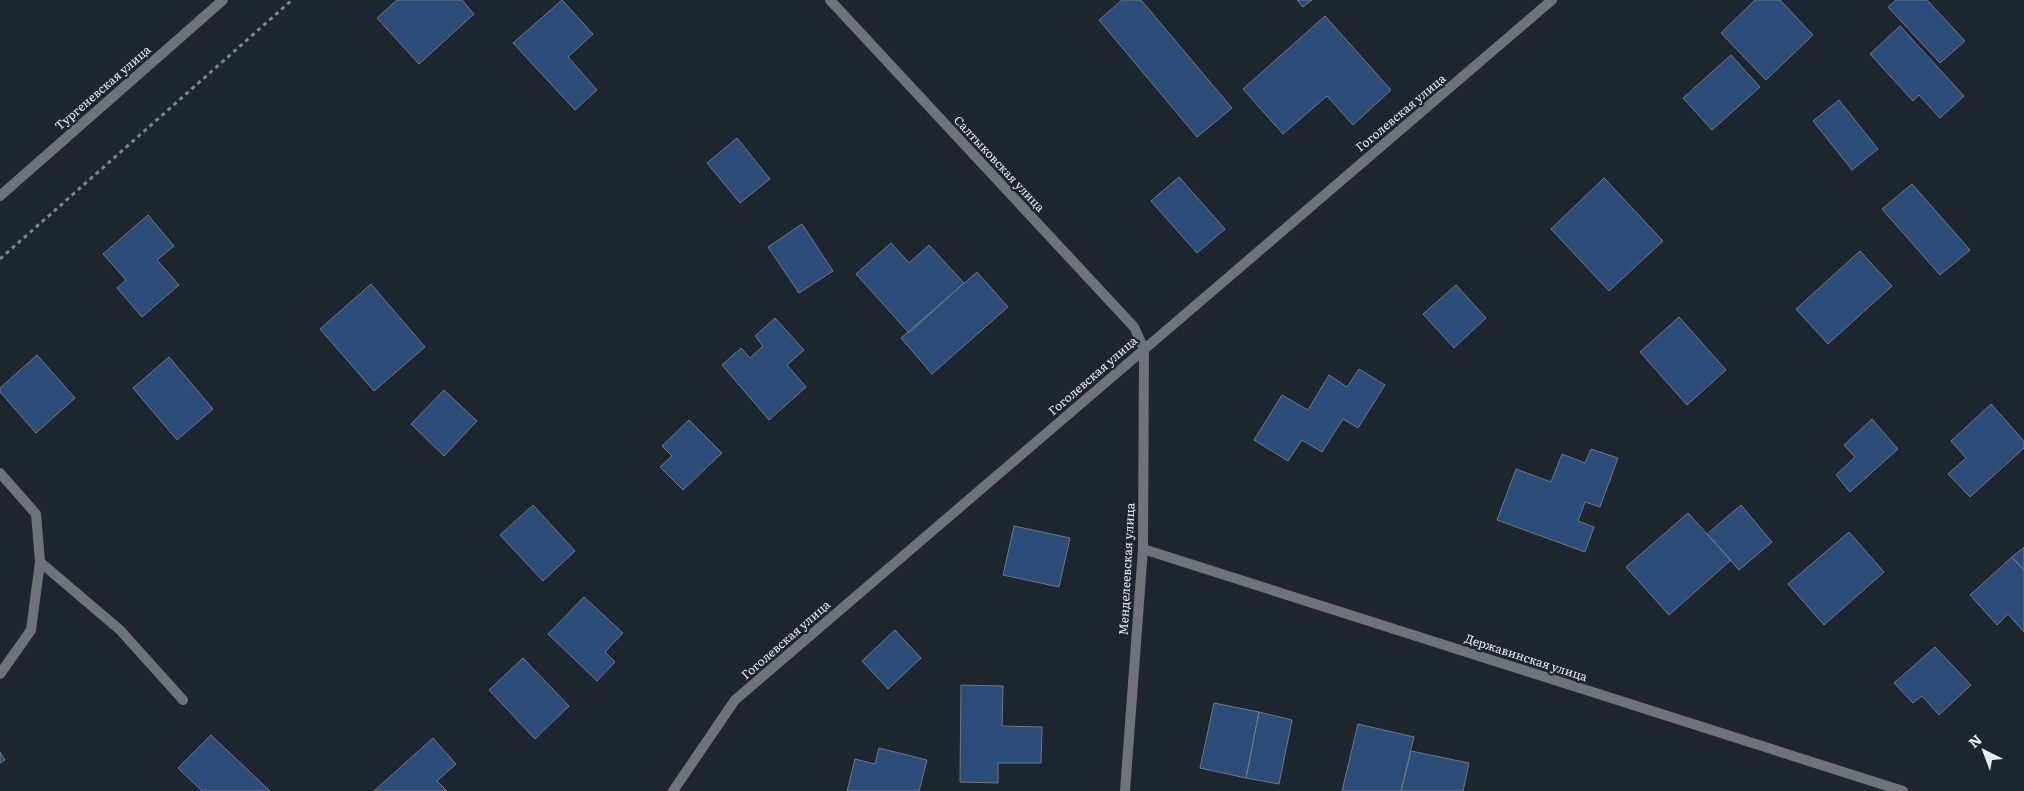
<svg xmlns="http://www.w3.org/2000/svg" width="2024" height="791" font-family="Literata,serif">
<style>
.building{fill:#2c4d79;stroke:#6f7885}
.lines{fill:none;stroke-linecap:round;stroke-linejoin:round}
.path{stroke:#80868f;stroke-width:3;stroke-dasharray:4 4;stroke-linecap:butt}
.service{stroke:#70747a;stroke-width:10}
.minor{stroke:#70747a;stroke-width:10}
.tertiary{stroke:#70747a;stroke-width:10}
.labels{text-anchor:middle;stroke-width:4.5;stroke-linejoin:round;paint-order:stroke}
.street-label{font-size:12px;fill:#e8edf4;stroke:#1e2630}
</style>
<rect width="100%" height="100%" fill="#1e2630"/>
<path class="building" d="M 397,0 L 462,0 L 474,14 L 419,64 L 377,18 Z
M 562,0 L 593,34 L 568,57 L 597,90 L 575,110 L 513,43 Z
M 1122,0 L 1141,0 L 1232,108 L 1197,137 L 1099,20 Z
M 1297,0 L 1312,0 L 1303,7 Z
M 1755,0 L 1780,0 L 1813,35 L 1766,80 L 1721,33 Z
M 1896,0 L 1927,0 L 1965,41 L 1940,63 L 1888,7 Z
M 1325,16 L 1391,90 L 1353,125 L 1327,96 L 1283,134 L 1243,89 Z
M 1900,26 L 1964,96 L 1940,118 L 1919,95 L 1913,101 L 1870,54 Z
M 1731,55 L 1760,87 L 1712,130 L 1683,98 Z
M 1839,100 L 1878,149 L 1852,170 L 1813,121 Z
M 737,138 L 770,179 L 740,203 L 707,163 Z
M 1179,177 L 1225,229 L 1197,253 L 1151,201 Z
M 1604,178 L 1663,241 L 1609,291 L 1551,229 Z
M 1912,184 L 1970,250 L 1940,275 L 1882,209 Z
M 148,215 L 174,246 L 157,260 L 179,285 L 142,317 L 117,288 L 126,280 L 103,254 Z
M 802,224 L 833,271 L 799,293 L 768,247 Z
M 891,243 L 909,263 L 929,245 L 964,283 L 909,333 L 856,274 Z
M 1860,251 L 1892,286 L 1828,344 L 1796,309 Z
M 977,272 L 1008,307 L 932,374 L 901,338 Z
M 371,284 L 425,347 L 374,391 L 320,329 Z
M 1456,285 L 1486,318 L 1454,348 L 1423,314 Z
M 1679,317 L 1726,370 L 1687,405 L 1640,352 Z
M 775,318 L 804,350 L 787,365 L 806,387 L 769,420 L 722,365 L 741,348 L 750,358 L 763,346 L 755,336 Z
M 37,355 L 75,398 L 36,433 L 0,392 L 0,388 Z
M 169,357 L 213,409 L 177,440 L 133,388 Z
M 1359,369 L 1385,385 L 1358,428 L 1343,419 L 1322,452 L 1302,440 L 1288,461 L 1254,440 L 1282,395 L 1308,410 L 1329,375 L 1347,387 Z
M 444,390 L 477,421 L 444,456 L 411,424 Z
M 1991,404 L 2024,441 L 2024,448 L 1970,497 L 1948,474 L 1966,458 L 1951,441 Z
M 1872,419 L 1898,449 L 1850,492 L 1836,475 L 1855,457 L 1844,445 Z
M 689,420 L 722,453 L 683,490 L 660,467 L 672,456 L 662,446 Z
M 1591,449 L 1618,458 L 1600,507 L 1585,502 L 1578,521 L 1594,527 L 1585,552 L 1497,520 L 1516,469 L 1551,482 L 1562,454 L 1585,463 Z
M 533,505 L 575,551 L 543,581 L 500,535 Z
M 1741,505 L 1772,542 L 1739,570 L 1707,534 Z
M 1688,513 L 1731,560 L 1669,615 L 1626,567 Z
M 1014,526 L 1070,538 L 1059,587 L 1003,575 Z
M 1849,532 L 1884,572 L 1824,625 L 1788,584 Z
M 2024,547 L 2024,570 L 2012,557 Z
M 2012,557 L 2024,570 L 2024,632 L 2008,614 L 1997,625 L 1970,595 Z
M 584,597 L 623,633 L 605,652 L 615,662 L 597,681 L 548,634 Z
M 895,630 L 921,658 L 888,689 L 862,661 Z
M 1935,647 L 1971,685 L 1939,715 L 1922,696 L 1913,703 L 1894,683 Z
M 523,658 L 569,706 L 535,739 L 489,690 Z
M 961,685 L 1003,686 L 1002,726 L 1042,727 L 1041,763 L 998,763 L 998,783 L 960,782 Z
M 1214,703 L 1259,712 L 1246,778 L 1200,768 Z
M 1259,712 L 1292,720 L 1279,784 L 1246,778 Z
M 1358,724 L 1414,737 L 1401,791 L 1342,791 Z
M 211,735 L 270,791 L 202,791 L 178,768 Z
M 433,738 L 456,764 L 437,781 L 447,791 L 374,791 Z
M 879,748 L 927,760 L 919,791 L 847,791 L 855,759 L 875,764 Z
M 1411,751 L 1469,763 L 1463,791 L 1401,791 Z
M 0,752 L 5,760 L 0,763 Z"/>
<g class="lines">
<path class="path" d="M 0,259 L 292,0"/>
<path class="service" d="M 0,473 L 36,514 L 40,562 L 120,630 L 183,700
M 0,674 L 31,630 L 40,562"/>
<path class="minor" d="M 830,0 L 1134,327 L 1144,349 L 1143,549 L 1125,791
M 0,196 L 223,0
M 1143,549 L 1903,791"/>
<path class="tertiary" d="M 673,791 L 735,700 L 1552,0"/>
</g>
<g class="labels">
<g class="street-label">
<text transform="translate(103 88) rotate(-41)" y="4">Тургеневская улица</text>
<text transform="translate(1401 113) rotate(-40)" y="4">Гоголевская улица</text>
<text transform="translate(999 164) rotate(47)" y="4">Салтыковская улица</text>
<text transform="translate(1093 376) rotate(-41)" y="4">Гоголевская улица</text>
<text transform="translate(1127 569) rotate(-87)" y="4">Менделеевская улица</text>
<text transform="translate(786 640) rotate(-41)" y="4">Гоголевская улица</text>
<text transform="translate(1526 658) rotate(18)" y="4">Державинская улица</text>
</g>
</g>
<g transform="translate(1984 751) rotate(318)" stroke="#1e2630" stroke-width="4" paint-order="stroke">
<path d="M0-4L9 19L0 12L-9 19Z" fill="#e8edf4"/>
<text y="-8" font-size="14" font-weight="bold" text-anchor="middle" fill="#e8edf4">N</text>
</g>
</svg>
